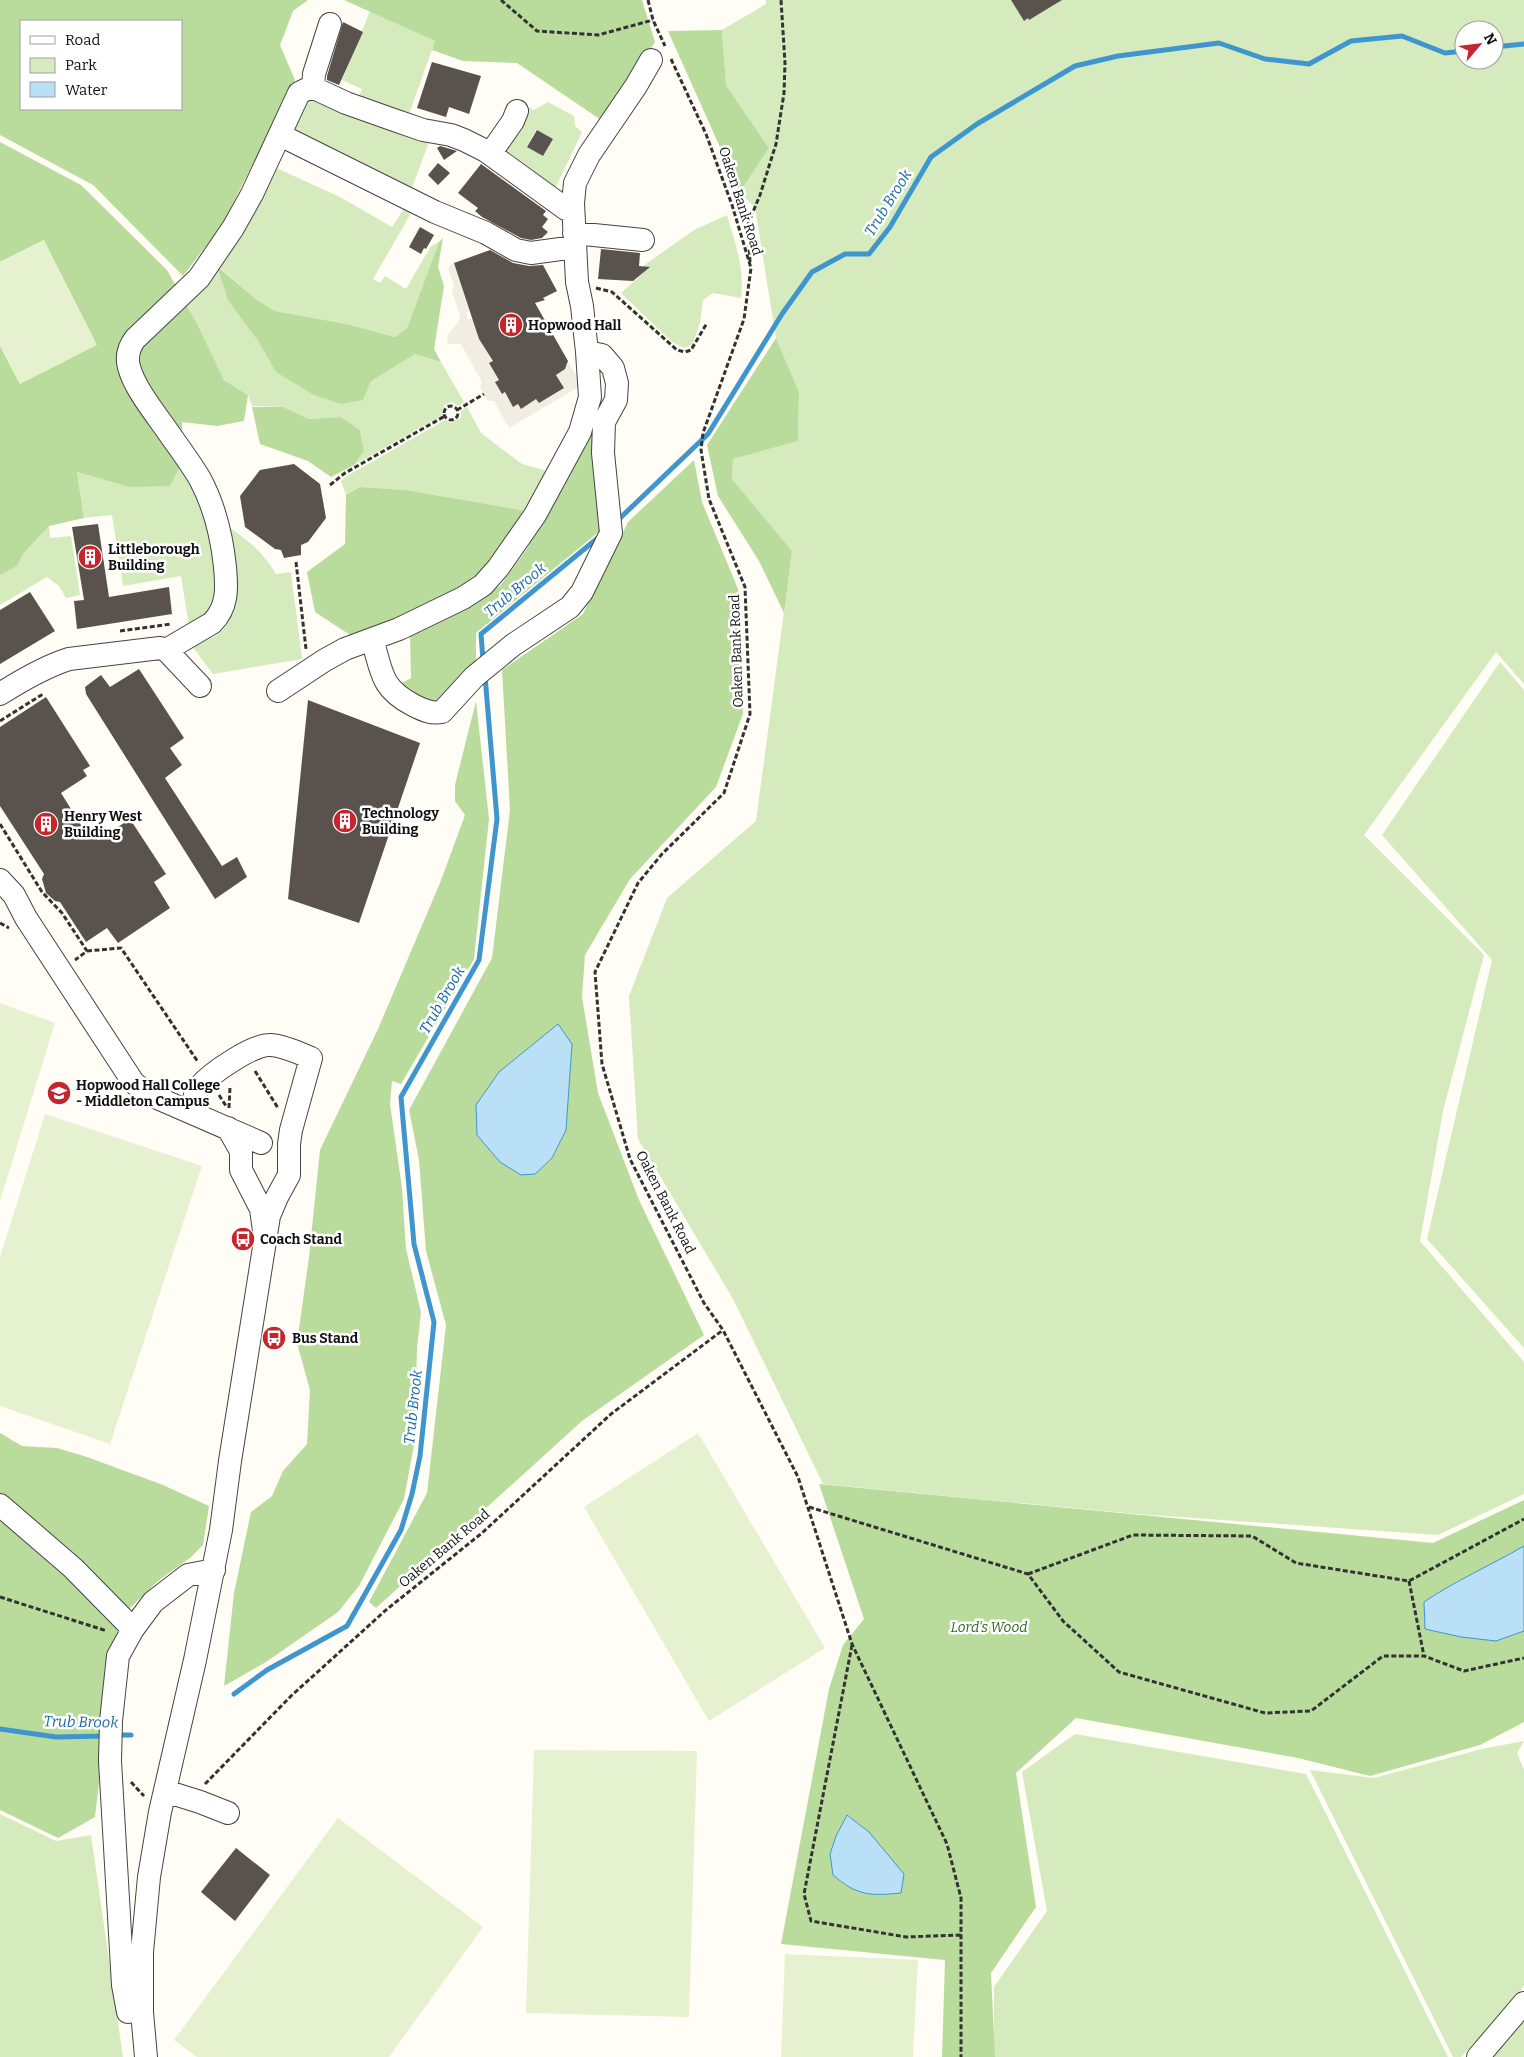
<svg xmlns="http://www.w3.org/2000/svg" width="1524" height="2057" font-family="Bitter,serif">
<style>
.green{fill:#d5ebbd;fill-rule:evenodd}
.forest{fill:#b9dc9c;fill-rule:evenodd}
.pitch{fill:#e6f2cf}
.plaza{fill:#f1ede2}
.water{fill:#b9e0f7;stroke:#3f96cf}
.lines{fill:none;stroke-linecap:round;stroke-linejoin:round}
.stream{stroke:#3f96cf;stroke-width:5}
.building{fill:#5a524d}
.minor-casing{stroke:#444;stroke-width:24}
.path{stroke:#333;stroke-width:3;stroke-dasharray:5 2.5;stroke-linecap:butt}
.minor{stroke:#fff;stroke-width:22}
.labels{text-anchor:middle;stroke-width:5;stroke-linejoin:round;paint-order:stroke}
.street-label{font-size:14px;fill:#111;stroke:#fff}
.poi-label{font-size:14px;font-weight:bold;fill:#111;stroke:#fff;text-anchor:start}
.park-label{font-size:14px;font-style:italic;fill:#2f6b1f;stroke:#fff}
.water-label{font-size:15px;font-style:italic;fill:#1768a6;stroke:#fff}
</style>
<rect width="100%" height="100%" fill="#fffdf5"/>
<path class="green" d="M 766,0 L 1524,0 L 1524,684 L 1496,652 L 1364,835 L 1484,955 L 1443,1111 L 1420,1241 L 1524,1362 L 1524,1494 L 1438,1535 L 1137,1514 L 823,1484 L 733,1299 L 638,1139 L 629,996 L 667,898 L 756,821 L 792,551 L 732,479 L 733,459 L 798,441 L 799,392 L 776,338 L 755,208 L 740,192 L 769,148 L 726,85 L 722,30 L 766,4 ZM 1464,30 L 1494,30 L 1494,60 L 1464,60 Z
M 370,11 L 435,41 L 408,117 L 357,100 L 362,89 L 342,80 Z
M 312,96 L 430,139 L 411,191 L 288,133 L 303,98 Z
M 548,102 L 574,116 L 575,126 L 582,132 L 552,195 L 496,152 L 528,107 L 534,110 ZM 536,130 L 553,139 L 543,156 L 527,146 Z
M 272,166 L 340,197 L 392,227 L 407,204 L 414,208 L 373,279 L 380,283 L 385,276 L 406,289 L 431,246 L 439,242 L 407,328 L 395,337 L 347,324 L 275,311 L 257,300 L 218,266 L 276,372 L 370,382 L 415,354 L 441,362 L 464,402 L 458,406 L 452,402 L 444,405 L 441,416 L 354,465 L 364,451 L 360,430 L 341,417 L 309,419 L 283,407 L 252,406 L 248,395 L 224,380 L 185,301 Z
M 727,215 C 735,243 745,269 741,298 L 713,293 L 703,300 L 700,323 L 692,345 L 684,348 L 672,342 L 621,293 L 643,273 L 643,266 L 694,230 Z
M 467,407 L 481,433 L 522,464 L 551,472 L 527,511 L 406,490 L 360,487 L 346,495 L 341,481 L 347,476 L 445,420 L 451,423 L 461,417 L 461,411 Z
M 182,461 L 209,511 L 218,610 L 189,627 L 181,576 L 123,586 L 112,515 L 84,518 L 77,472 L 129,487 Z
M 49,526 L 50,538 L 71,536 L 80,595 L 66,598 L 59,586 L 47,577 L 0,605 L 0,575 L 17,566 L 23,554 Z
M 227,526 C 247,539 264,553 276,574 L 291,572 L 302,659 L 213,674 L 192,646 C 203,642 218,637 225,627 C 245,602 231,556 227,526 Z
M 1500,662 L 1524,690 L 1524,1348 L 1427,1239 L 1492,960 L 1382,835 Z
M 1075,1734 L 1306,1774 L 1448,2057 L 994,2057 L 994,1987 L 1047,1911 L 1022,1772 Z
M 1524,1741 L 1517,1753 L 1524,1770 L 1524,1985 L 1518,1996 L 1461,2057 L 1453,2057 L 1310,1770 L 1374,1778 L 1482,1749 Z
M 0,1814 L 56,1841 L 91,1835 L 123,2057 L 0,2057 Z
M 1524,2015 L 1524,2057 L 1488,2057 Z"/>
<path class="forest" d="M 0,0 L 308,0 L 293,11 L 280,45 L 295,80 L 222,225 L 183,276 L 93,185 L 0,135 ZM 21,21 L 181,21 L 181,109 L 21,109 Z
M 344,0 L 642,0 L 655,42 L 604,122 L 517,63 L 463,61 L 432,50 L 435,41 Z
M 722,30 L 726,85 L 769,148 L 740,192 L 668,31 Z
M 0,142 L 81,185 L 167,270 L 197,324 L 224,380 L 248,395 L 244,421 L 217,426 L 182,422 L 183,460 L 170,486 L 129,487 L 77,472 L 84,518 L 49,526 L 23,554 L 17,566 L 0,575 L 0,346 L 20,384 L 44,240 L 0,262 Z
M 443,238 L 438,267 L 444,286 L 434,349 L 441,362 L 415,354 L 370,382 L 363,400 L 341,404 L 314,395 L 276,372 L 259,342 L 228,300 L 217,266 L 257,300 L 275,311 L 347,324 L 395,337 L 407,328 L 439,242 Z
M 776,338 L 799,392 L 798,441 L 733,459 L 732,479 L 792,551 L 784,613 L 759,561 L 718,496 L 707,445 Z
M 252,407 L 283,407 L 309,419 L 341,417 L 360,430 L 364,451 L 354,465 L 331,477 L 308,461 L 260,444 Z
M 594,419 L 607,525 L 476,633 L 476,669 L 436,705 L 398,685 L 411,678 L 410,632 L 461,608 L 500,586 L 526,550 L 561,488 Z
M 694,460 L 702,502 L 738,589 L 743,714 L 716,787 L 630,879 L 585,955 L 582,997 L 598,1093 L 639,1200 L 704,1335 L 582,1421 L 376,1608 L 369,1602 L 427,1493 L 446,1325 L 426,1251 L 419,1160 L 409,1110 L 492,958 L 510,810 L 502,670 L 583,614 L 628,522 ZM 572,1044 L 566,1130 L 552,1158 L 535,1174 Z
M 360,487 L 406,490 L 527,511 C 517,526 507,545 495,559 C 467,593 392,621 350,635 L 315,612 L 307,572 L 345,544 L 346,495 Z
M 476,701 L 489,819 L 474,959 L 401,1084 L 392,1081 L 390,1104 L 402,1188 L 406,1249 L 421,1312 L 417,1349 L 414,1445 L 404,1499 L 359,1586 L 338,1612 L 266,1662 L 224,1686 L 234,1593 L 251,1512 L 272,1496 L 283,1471 L 307,1444 L 310,1390 L 297,1343 L 309,1257 L 320,1150 L 378,1029 L 440,883 L 465,815 L 455,801 L 455,785 Z
M 0,1433 L 22,1446 L 57,1448 L 87,1457 L 163,1485 L 209,1506 L 203,1545 L 190,1558 L 159,1580 L 126,1612 L 0,1497 Z
M 819,1484 L 1433,1543 L 1524,1500 L 1524,1722 L 1480,1745 L 1370,1776 L 1298,1758 L 1076,1718 L 1016,1773 L 1036,1907 L 991,1973 L 995,2057 L 942,2057 L 945,1960 L 781,1944 L 829,1689 L 843,1645 L 864,1619 Z
M 0,1515 L 59,1562 L 122,1635 L 106,1657 L 103,1748 L 95,1817 L 58,1838 L 0,1810 Z"/>
<path class="pitch" d="M 44,240 L 97,345 L 20,384 L 0,346 L 0,262 Z
M 0,1003 L 55,1023 L 0,1201 Z
M 45,1114 L 202,1166 L 110,1444 L 0,1406 L 0,1257 Z
M 698,1433 L 825,1648 L 709,1721 L 584,1507 Z
M 534,1750 L 697,1751 L 689,2017 L 526,2013 Z
M 338,1818 L 483,1927 L 389,2057 L 197,2057 L 174,2040 Z
M 785,1954 L 918,1960 L 913,2057 L 781,2057 Z"/>
<path class="plaza" d="M 454,263 L 471,311 L 466,312 L 468,319 L 473,318 L 479,339 L 493,361 L 489,364 L 494,372 L 498,371 L 501,379 L 495,382 L 502,394 L 507,391 L 511,396 L 508,398 L 513,407 L 518,404 L 521,409 L 536,399 L 539,403 L 564,388 L 554,371 L 560,373 L 569,363 L 582,385 L 509,428 L 494,401 L 488,401 L 480,387 L 482,382 L 461,344 L 447,344 L 448,335 L 459,321 L 460,316 L 452,291 L 454,285 L 448,270 L 450,265 Z"/>
<path class="water" d="M 558,1024 L 572,1044 L 566,1130 L 552,1158 L 535,1174 L 521,1175 L 500,1162 L 477,1135 L 476,1105 L 499,1072 Z
M 1524,1546 L 1524,1631 L 1496,1641 L 1461,1637 L 1425,1629 L 1424,1602 C 1455,1581 1491,1565 1524,1546 Z
M 847,1815 L 869,1832 L 904,1874 L 901,1893 C 871,1896 857,1896 833,1875 L 830,1854 L 836,1836 Z"/>
<g class="lines">
<path class="stream" d="M 1494,47 L 1524,44
M 617,521 L 708,434 L 782,314 L 812,272 L 845,254 L 869,254 L 890,227 L 931,157 L 977,124 L 1075,66 L 1118,56 L 1219,43 L 1265,59 L 1309,64 L 1351,41 L 1402,36 L 1445,53 L 1464,51
M 483,660 L 481,634 L 599,537
M 234,1694 L 267,1670 L 347,1626 L 401,1530 L 412,1494 L 420,1456 L 434,1322 L 414,1244 L 401,1097 L 479,960 L 497,819 L 485,676
M 0,1729 L 56,1737 L 106,1736
M 117,1735 L 131,1735"/>
</g>
<path class="building" d="M 1011,0 L 1062,0 L 1029,20 L 1028,18 L 1024,21 Z
M 343,22 L 363,32 L 339,85 L 327,80 L 327,76 Z
M 432,62 L 481,76 L 469,114 L 449,107 L 446,117 L 417,108 Z
M 537,130 L 553,139 L 543,156 L 527,147 Z
M 440,146 L 447,148 L 457,151 L 444,160 L 437,148 Z
M 438,163 L 450,173 L 438,185 L 428,175 Z
M 481,164 L 546,211 L 543,215 L 548,219 L 542,227 L 548,232 L 542,238 L 531,240 L 521,238 L 482,217 L 475,211 L 478,208 L 458,193 Z
M 420,227 L 434,235 L 426,249 L 424,248 L 421,254 L 409,247 Z
M 601,249 L 640,253 L 639,266 L 650,267 L 633,281 L 598,279 Z
M 490,250 L 513,263 L 529,266 L 543,265 L 557,291 L 543,298 L 545,300 L 535,303 L 568,361 L 565,369 L 556,375 L 564,388 L 539,403 L 536,399 L 521,409 L 518,404 L 513,407 L 505,392 L 502,394 L 495,382 L 499,380 L 489,363 L 493,361 L 479,339 L 454,263 Z
M 294,464 L 320,484 L 326,518 L 308,542 L 301,545 L 301,555 L 284,558 L 281,550 L 275,549 L 245,527 L 240,496 L 260,470 Z
M 98,524 L 109,597 L 169,587 L 172,614 L 77,629 L 74,601 L 84,600 L 72,527 Z
M 30,592 L 55,631 L 0,664 L 0,610 Z
M 139,669 L 184,738 L 170,748 L 182,765 L 165,778 L 222,866 L 237,857 L 247,877 L 215,899 L 86,694 L 85,687 L 101,675 L 110,687 Z
M 46,697 L 90,766 L 83,770 L 87,776 L 61,793 L 86,833 L 91,829 L 98,840 L 130,819 L 166,874 L 154,882 L 170,908 L 118,943 L 107,928 L 86,942 L 60,902 L 55,901 L 46,893 L 42,879 L 44,874 L 0,806 L 0,727 Z
M 308,700 L 420,743 L 359,923 L 288,899 Z
M 236,1848 L 270,1875 L 235,1921 L 201,1892 Z"/>
<g class="lines">
<g class="minor-casing">
<path id="minor" d="M 313,89 L 314,74 L 330,24
M 280,135 L 435,212 L 486,233 L 516,250 L 531,253 L 575,247
M 490,154 L 513,121 L 517,111
M 574,233 L 643,240
M 372,639 C 382,671 380,688 413,705 C 423,710 431,714 442,712 L 474,677 L 513,645 L 570,607 L 582,592 L 611,533 L 603,453 L 604,422 L 616,400 L 617,383 L 613,368 L 602,355 L 587,352
M 166,650 L 212,623 C 228,607 227,588 225,567 C 222,538 214,505 200,479 C 190,462 177,445 166,429 C 154,412 134,387 129,367 C 126,356 129,347 135,339 L 199,278 L 233,228 L 252,194 L 299,93 L 307,89 L 316,89 L 346,103 L 394,120 L 423,130 L 451,135 L 464,140 L 486,151 L 566,209 L 573,210
M 278,691 L 325,660 L 345,649 L 399,629 L 463,598 L 483,585 L 498,568 L 535,515 L 580,432 L 590,397 L 587,352 L 582,306 L 577,282 L 573,203 L 575,183 L 589,155 L 636,86 L 651,60
M 0,694 C 22,680 44,667 69,659 L 160,648 L 166,650 L 200,686
M 0,880 L 14,895 L 26,918 L 133,1082 L 140,1088 L 155,1097 L 261,1143
M 228,1128 L 241,1151 L 241,1170 L 261,1209 L 264,1231
M 0,1505 L 73,1568 L 133,1629
M 165,1791 L 200,1802 L 228,1813
M 128,2012 L 123,1985 L 110,1761 L 111,1721 L 118,1656 L 133,1629 L 153,1602 L 188,1575 L 214,1570
M 146,2057 L 142,2012 L 142,1952 L 149,1877 L 160,1812 L 195,1660 L 221,1530 L 230,1461 L 269,1216 L 277,1197 L 289,1175 L 289,1144 L 291,1130 L 311,1058 C 299,1053 285,1046 271,1045 C 253,1044 211,1073 199,1087 C 194,1094 193,1103 192,1112
M 1478,2057 L 1524,2003"/>
</g>
<path class="path" d="M 501,0 L 537,31 L 598,35 L 653,20
M 648,0 L 653,20 L 665,46
M 671,59 L 706,134 L 732,205 L 751,268 L 744,319 L 703,433 L 701,450 L 709,499 L 745,587 L 750,714 L 724,793 L 662,854 L 638,883 L 595,972 L 602,1064 L 630,1159 L 704,1303 L 723,1330 L 798,1477 L 852,1644 L 947,1844 L 961,1898 L 961,2057
M 750,262 L 748,224 L 760,195 L 776,144 L 784,93 L 785,63 L 781,0
M 596,288 L 612,292 L 677,350 L 685,352 L 691,350 L 707,323
M444 413a7 7 0 1 1 14 0a7 7 0 1 1-14 0Z
M 457,410 L 484,394
M 330,485 L 345,473 L 445,416
M 296,562 L 306,649
M 120,631 L 171,624
M 0,721 L 43,694
M 0,824 L 42,892 L 62,913 L 87,951 L 75,960
M 0,923 L 9,928
M 87,951 L 121,948 L 198,1062
M 255,1071 L 278,1108
M 219,1095 L 226,1106
M 229,1108 L 230,1087
M 809,1507 L 1028,1574 L 1063,1621 L 1119,1672 L 1265,1713 L 1311,1711 L 1383,1656 L 1424,1656 L 1464,1671 L 1524,1658
M 1028,1574 L 1133,1535 L 1252,1536 L 1296,1563 L 1409,1581 L 1524,1519
M 1409,1581 L 1424,1656
M 0,1597 L 107,1631
M 852,1645 L 804,1894 L 811,1921 L 906,1937 L 961,1935
M 131,1782 L 144,1796
M 205,1784 L 291,1696 L 386,1610 L 482,1533 L 611,1414 L 723,1330"/>
<use href="#minor" class="minor"/>
</g>
<defs>
<g id="building-disc" transform="scale(1.25)"><circle r="9.5" fill="#c4262e" stroke="#fff"/><path d="M-4-6H4V6H1V3H-1V6H-4ZM-2.5-4.3h1.7v1.8h-1.7ZM.8-4.3h1.7v1.8H.8ZM-2.5-1h1.7V.8h-1.7ZM.8-1h1.7V.8H.8Z" fill="#fff"/></g>
<g id="university-disc" transform="scale(1.25)"><circle r="9.5" fill="#c4262e" stroke="#fff"/><path d="M0-5L7-2L0 1L-7-2ZM-4 1L0 2.5L4 1V4Q0 6-4 4Z" fill="#fff"/></g>
<g id="bus-disc" transform="scale(1.25)"><circle r="9.5" fill="#c4262e" stroke="#fff"/><path d="M-5-6H5V4H4V6H2V4H-2V6H-4V4H-5ZM-3.5-4V0h7V-4ZM-3.5 1.2v1.5H-2V1.2ZM2 1.2v1.5H3.5V1.2Z" fill="#fff"/></g>
</defs>
<g fill-rule="evenodd">
<use href="#building-disc" x="511" y="325"/>
<use href="#building-disc" x="90" y="557"/>
<use href="#building-disc" x="345" y="821"/>
<use href="#building-disc" x="46" y="824"/>
<use href="#university-disc" x="59" y="1093"/>
<use href="#bus-disc" x="243" y="1239"/>
<use href="#bus-disc" x="274" y="1338"/>
</g>
<g class="labels">
<g class="street-label">
<text transform="translate(741 201) rotate(72)" y="5">Oaken Bank Road</text>
<text transform="translate(736 651) rotate(-92)" y="5">Oaken Bank Road</text>
<text transform="translate(666 1202) rotate(63)" y="5">Oaken Bank Road</text>
<text transform="translate(444 1548) rotate(-40)" y="5">Oaken Bank Road</text>
</g>
<g class="poi-label">
<text x="528" y="330">Hopwood Hall</text>
<text x="108" y="554">Littleborough<tspan x="108" dy="16">Building</tspan></text>
<text x="362" y="818">Technology<tspan x="362" dy="16">Building</tspan></text>
<text x="64" y="821">Henry West<tspan x="64" dy="16">Building</tspan></text>
<text x="76" y="1090">Hopwood Hall College<tspan x="76" dy="16">- Middleton Campus</tspan></text>
<text x="260" y="1244">Coach Stand</text>
<text x="292" y="1343">Bus Stand</text>
</g>
<g class="park-label">
<text x="989" y="1632">Lord's Wood</text>
</g>
<g class="water-label">
<text transform="translate(888 203) rotate(-58)" y="5">Trub Brook</text>
<text transform="translate(515 590) rotate(-40)" y="5">Trub Brook</text>
<text transform="translate(442 1000) rotate(-60)" y="5">Trub Brook</text>
<text transform="translate(413 1407) rotate(-84)" y="5">Trub Brook</text>
<text transform="translate(81 1722) rotate(1)" y="5">Trub Brook</text>
</g>
</g>
<rect x="20" y="20" width="162" height="90" fill="#ffffff" stroke="#a0a0a0"/>
<rect x="30" y="36" width="25" height="8" fill="#ffffff" stroke="#a0a0a0"/>
<text x="65" y="45" font-size="15" fill="#111111">Road</text>
<rect x="30" y="58" width="25" height="15" fill="#d5ebbd" stroke="#a0a0a0"/>
<text x="65" y="70" font-size="15" fill="#111111">Park</text>
<rect x="30" y="82" width="25" height="15" fill="#b9e0f7" stroke="#a0a0a0"/>
<text x="65" y="95" font-size="15" fill="#111111">Water</text>
<g transform="translate(1479 45) rotate(62)"><circle r="24" fill="#ffffff" stroke="#a0a0a0"/>
<path d="M0-4L9 19L0 12L-9 19Z" fill="#c4262e"/>
<text y="-8" font-size="14" font-weight="bold" text-anchor="middle" fill="#111111">N</text>
</g>
</svg>
